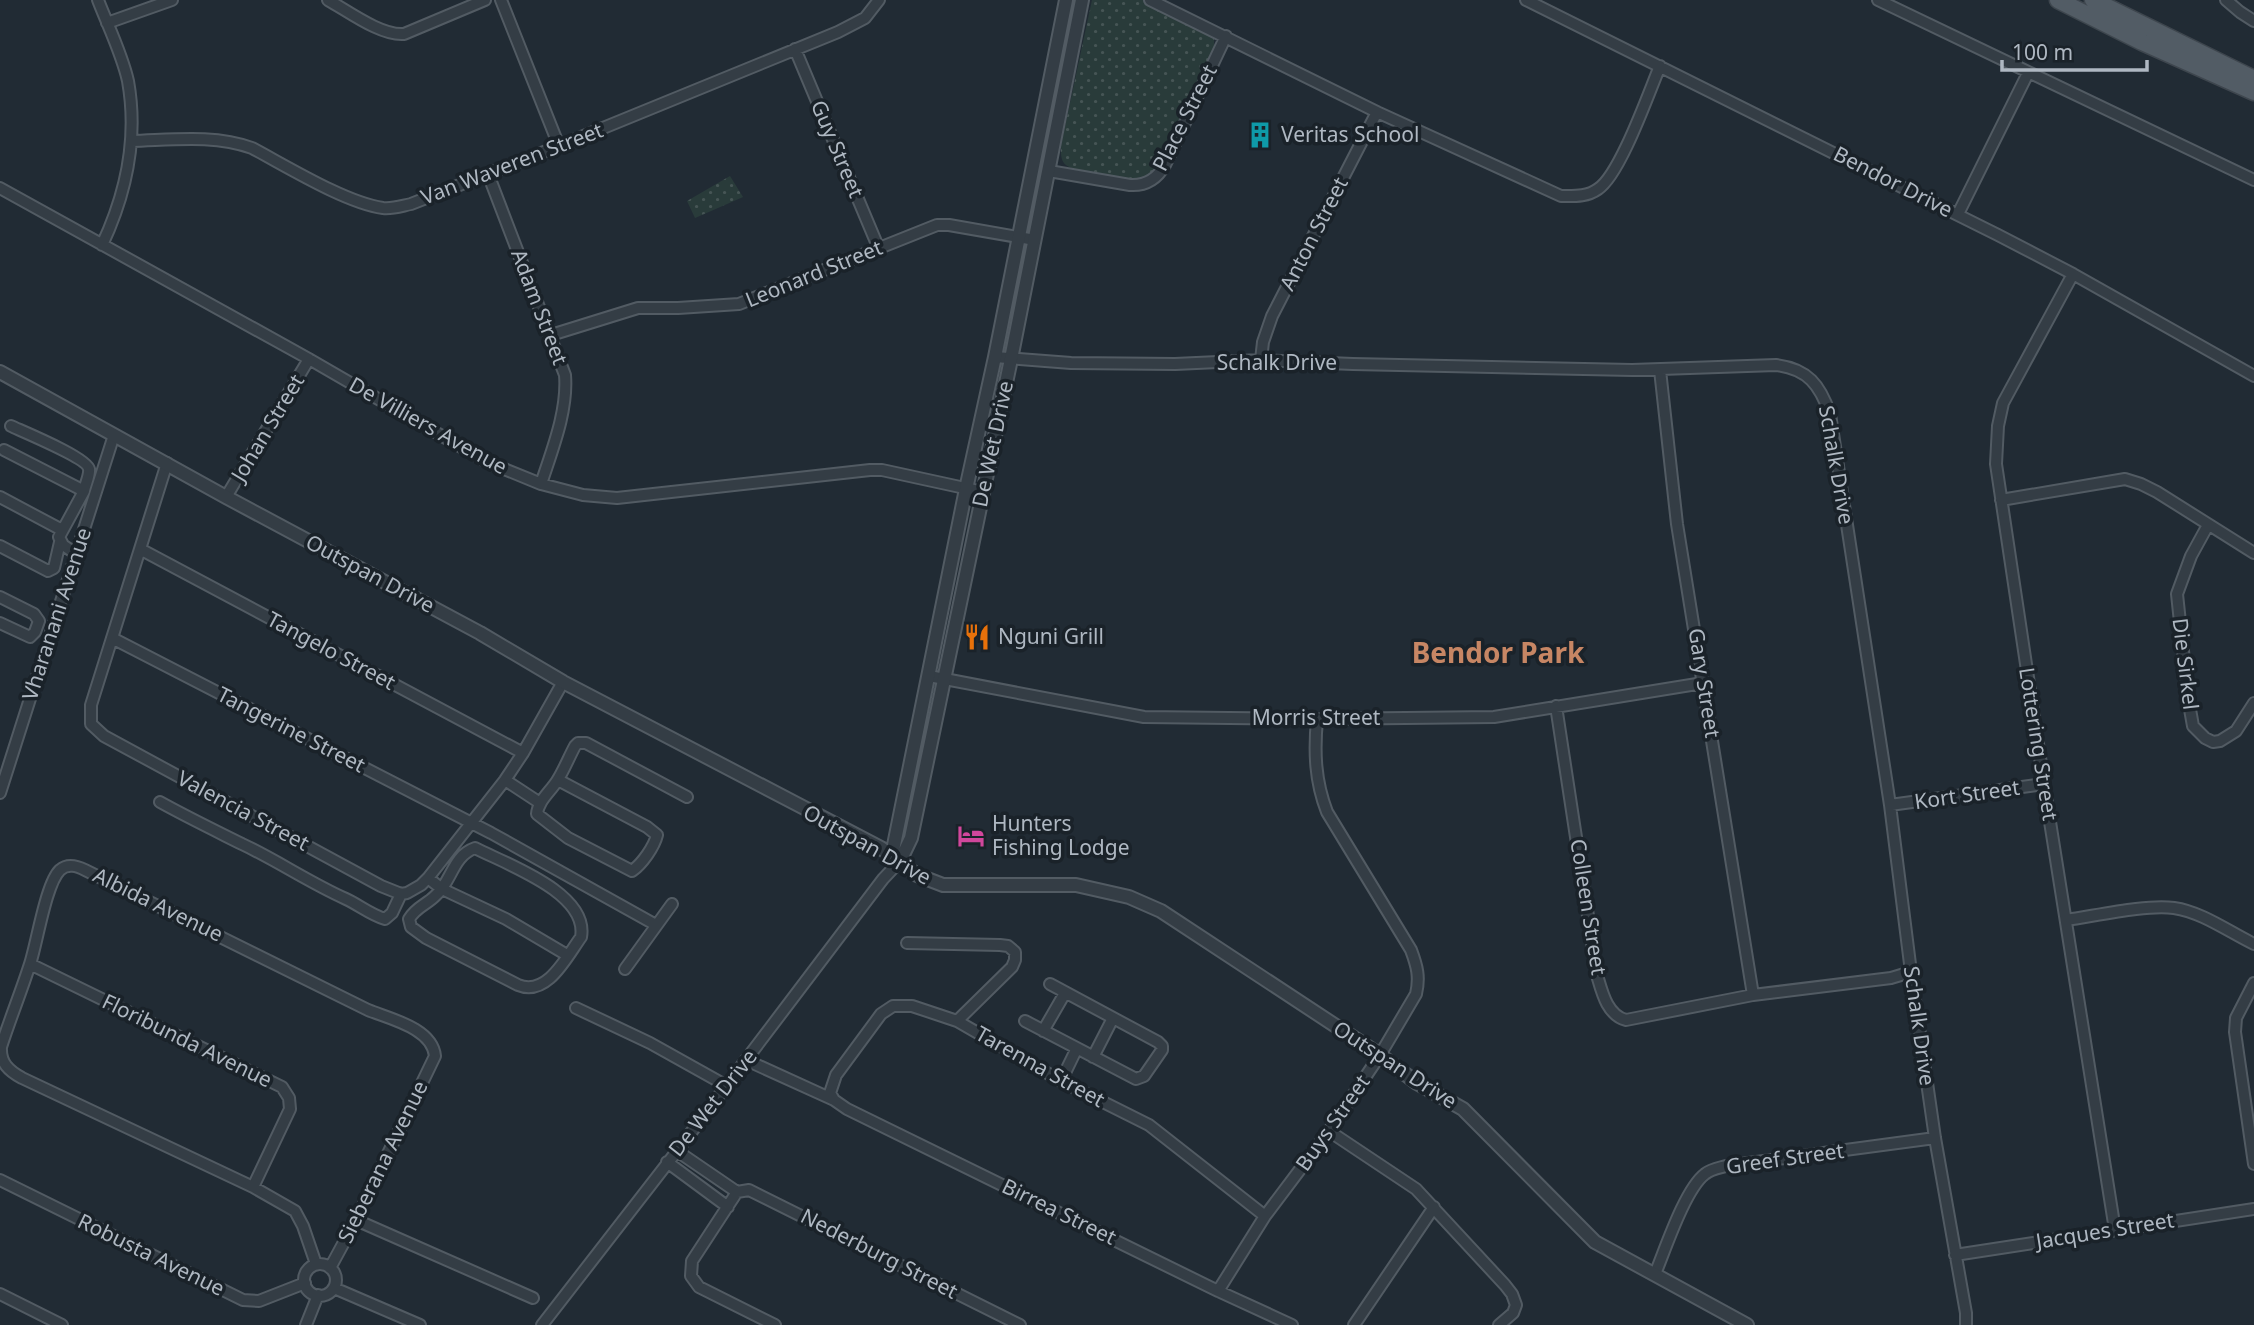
<svg xmlns="http://www.w3.org/2000/svg" width="2254" height="1325" font-family="'Noto Sans',sans-serif">
<style>
.grass{fill:url(#grass-dots)}
.lines{fill:none;stroke-linecap:round;stroke-linejoin:round}
.minor-casing{stroke:#525b63;stroke-width:14}
.tertiary-casing{stroke:#525b63;stroke-width:16}
.primary-casing{stroke:#3e464e;stroke-width:19}
.minor{stroke:#343d45;stroke-width:10}
.tertiary{stroke:#343d45;stroke-width:12}
.primary{stroke:#525c65;stroke-width:16}
.labels{text-anchor:middle;stroke-width:7;stroke-linejoin:round;paint-order:stroke}
.street-label{font-size:21px;fill:#afb8c2;stroke:#1a2229}
.poi-label{font-size:21px;fill:#afb8c2;stroke:#1a2229;text-anchor:start}
.district-label{font-size:28px;font-weight:bold;fill:#c78664;stroke:#1a2229}
</style>
<defs>
<pattern id="grass-dots" width="8" height="8" patternUnits="userSpaceOnUse" patternTransform="scale(1.75)"><rect width="8" height="8" fill="#293b3a"/><path d="M2 2h.1M6 6h.1" fill="none" stroke="#465555" stroke-width="1.8" stroke-linecap="round"/></pattern>
</defs>
<rect width="100%" height="100%" fill="#212b34"/>
<path class="grass" d="M 1092,0 L 1144,0 L 1205,30 L 1214,38 L 1214,51 L 1158,167 C 1153,172 1149,178 1141,180 C 1131,182 1073,172 1066,165 C 1060,160 1061,152 1061,145 Z
M 730,176 L 743,197 L 695,218 L 687,201 Z"/>
<g class="lines">
<g class="minor-casing">
<path id="minor" d="M 98,0 C 108,26 122,54 128,81 C 138,137 126,194 102,245
M 328,0 C 348,11 381,36 404,34 L 485,0
M 501,0 L 559,146
M 1150,0 L 1377,112 L 1561,196 C 1574,196 1587,197 1598,189 C 1620,175 1649,92 1660,66
M 1526,0 L 1998,235 L 2073,274 L 2254,376
M 1878,0 L 2254,180
M 2226,0 L 2240,12 L 2254,21
M 107,23 L 172,0
M 795,49 L 879,249
M 131,141 C 171,140 214,134 252,148 C 286,166 346,203 383,208 C 393,209 401,206 411,204 L 559,146 L 838,32 L 865,18 L 879,0
M 1049,171 L 1130,185 C 1146,186 1157,179 1165,165 L 1226,36
M 488,174 L 565,375 C 568,411 552,450 541,484
M 0,188 L 309,359 L 487,462 L 541,484 L 583,495 L 617,498 L 870,470 L 882,470 L 983,492
M 1958,214 L 2028,73
M 2073,274 L 2003,403 L 1998,426 L 1996,464 L 2044,784 L 2115,1230
M 551,335 L 638,308 L 678,308 L 739,304 L 937,225 L 949,225 L 1035,240
M 995,357 L 1071,363 L 1175,364 L 1261,360 L 1353,364 L 1632,370 L 1776,365 C 1808,369 1820,385 1830,414 L 1890,805 L 1911,972 L 1935,1138 L 1966,1313 L 1966,1325
M 1261,360 L 1263,342 L 1272,316 L 1377,112
M 1660,370 L 1677,524 L 1753,995
M 11,426 C 24,432 87,458 89,469 C 90,475 85,485 84,491
M 4,450 L 84,491 L 59,537 L 63,545 L 76,554
M 167,463 L 91,705 L 91,724 L 104,736 L 381,886 L 401,894 L 407,893 L 421,885 L 428,878 L 505,780 L 523,753 L 563,682
M 0,497 L 62,530
M 226,497 L 309,359
M 2001,500 L 2125,479 L 2141,484 L 2157,492 L 2254,553
M 2208,525 L 2191,556 L 2177,594 L 2188,698 L 2193,726 L 2205,738 L 2213,742 L 2220,741 L 2236,731 L 2254,703
M 0,546 L 48,571 L 54,568 L 60,542
M 140,549 L 523,753
M 0,597 L 34,614 L 39,621 L 35,632 L 30,637 L 0,623
M 112,638 L 491,833 L 656,925
M 929,676 L 1144,717 L 1317,719 L 1494,717 L 1703,683
M 1556,706 L 1597,975 C 1602,992 1607,1015 1626,1020 L 1753,995 L 1891,978 L 1911,972
M 505,780 L 540,803
M 558,780 L 647,827 L 657,835 C 654,847 642,864 632,871 L 568,838 L 537,814 C 538,801 550,792 557,781 C 564,770 569,757 575,746 L 578,743 L 586,743 L 687,797
M 0,793 L 114,435
M 160,802 C 187,817 214,830 242,844 C 278,861 310,883 346,899 C 359,905 371,915 385,919 L 392,913 L 401,894
M 1890,805 L 2044,784
M 475,848 C 506,864 589,893 581,937 C 566,958 547,997 518,985 L 426,938 L 411,927 L 409,919 C 416,907 426,905 435,896 C 452,882 452,856 475,848 Z
M 428,878 L 442,889 L 506,919 L 567,955
M 2066,920 C 2095,916 2147,904 2174,908 C 2202,912 2229,932 2254,944
M 907,943 L 1000,945 L 1008,946 L 1015,952 L 1015,960 L 1012,967 L 957,1021
M 30,964 L 282,1087 L 289,1098 L 290,1109 L 253,1187
M 625,969 L 672,904
M 2254,983 L 2236,1018 L 2235,1032 L 2254,1164
M 576,1008 L 650,1043 L 727,1086
M 1025,1021 L 1136,1079 L 1144,1076 L 1162,1050 L 1162,1046 L 1158,1042 L 1050,984
M 1043,1031 L 1065,993
M 1093,1057 L 1113,1018
M 746,1060 L 834,1100
M 1061,1081 L 1077,1048
M 1329,1131 L 1416,1189 L 1505,1285 L 1512,1294 L 1516,1305 L 1513,1313 L 1499,1325
M 677,1151 L 737,1192
M 667,1162 L 728,1207
M 0,1180 L 243,1300 L 259,1301 L 305,1283
M 1265,1216 L 1149,1125 L 1061,1081 L 957,1021 L 912,1006 L 893,1006 L 881,1014 L 836,1075 L 830,1093 L 834,1100 L 847,1109 L 1218,1291 L 1292,1325
M 356,1220 L 533,1298
M 1955,1255 L 2254,1209
M 316,1264 L 303,1226 L 295,1211 L 253,1187 L 22,1078 C 9,1071 0,1063 1,1047 C 10,1019 21,992 30,964 C 37,943 46,883 60,870 C 68,863 77,866 85,870 L 368,1010 C 390,1019 432,1028 435,1056 L 356,1220 L 330,1268
M304 1280a16 16 0 1 1 32 0a16 16 0 1 1-32 0Z
M 1655,1274 C 1665,1250 1685,1189 1705,1174 C 1711,1169 1719,1168 1726,1166 L 1935,1138
M 334,1288 L 420,1325
M 1218,1291 L 1265,1216 L 1329,1131 L 1380,1055 L 1416,994 C 1420,977 1417,966 1411,950 L 1327,812 C 1315,781 1314,752 1317,719
M 0,1294 L 62,1325
M 306,1325 L 318,1295
M 542,1325 L 677,1151 L 883,879 L 900,861
M 775,1325 L 699,1287 L 691,1276 L 692,1261 L 737,1192 L 749,1190 L 1020,1325
M 1354,1325 L 1434,1207"/>
</g>
<g class="tertiary-casing">
<path id="tertiary" d="M 0,372 L 226,497 L 480,633 L 563,682 L 881,848 L 917,875 L 943,885 L 1076,885 L 1129,897 L 1161,911 L 1380,1055 L 1417,1083 L 1463,1109 L 1595,1242 L 1747,1325
M 892,855 L 966,489 L 995,357 L 1066,0
M 900,861 L 911,838 L 1011,359 L 1082,0"/>
</g>
<g class="primary-casing">
<path id="primary" d="M 2058,0 L 2142,42 L 2254,92
M 2093,0 L 2254,79"/>
</g>
<use href="#minor" class="minor"/>
<use href="#tertiary" class="tertiary"/>
<use href="#primary" class="primary"/>
</g>
<defs>
<g id="building-bare" transform="scale(2.1)"><path d="M-4-6H4V6H1V3H-1V6H-4ZM-2.5-4.3h1.7v1.8h-1.7ZM.8-4.3h1.7v1.8H.8ZM-2.5-1h1.7V.8h-1.7ZM.8-1h1.7V.8H.8Z" fill="#0f9aa8" stroke="#1a2229" stroke-width="2.5" paint-order="stroke"/></g>
<g id="restaurant-bare" transform="scale(2.1)"><path d="M-5-6h1v4h1v-4h1v4h1v-4h1v5L-1.5 .5V6h-2V.5L-5-1ZM5-6V6H3V1.5H1.5Q1.5-4 5-6Z" fill="#e8710a" stroke="#1a2229" stroke-width="2.5" paint-order="stroke"/></g>
<g id="hotel-bare" transform="scale(2.1)"><path d="M-6-4.5h1.5V1H6V5H4.5V3h-9V5H-6ZM-4 0a1.8 1.8 0 1 1 3.6 0ZM.5 0V-2.5h3Q6-2.5 6 0Z" fill="#d1479c" stroke="#1a2229" stroke-width="2.5" paint-order="stroke"/></g>
</defs>
<g fill-rule="evenodd">
<use href="#building-bare" x="1260" y="135"/>
<use href="#restaurant-bare" x="977" y="637"/>
<use href="#hotel-bare" x="971" y="836"/>
</g>
<g class="labels">
<g class="street-label">
<text transform="translate(1185 118) rotate(-63)" y="7">Place Street</text>
<text transform="translate(837 149) rotate(67)" y="7">Guy Street</text>
<text transform="translate(512 164) rotate(-21)" y="7">Van Waveren Street</text>
<text transform="translate(1893 182) rotate(27)" y="7">Bendor Drive</text>
<text transform="translate(1314 234) rotate(-63)" y="7">Anton Street</text>
<text transform="translate(814 274) rotate(-22)" y="7">Leonard Street</text>
<text transform="translate(539 307) rotate(69)" y="7">Adam Street</text>
<text x="1277" y="370">Schalk Drive</text>
<text transform="translate(428 426) rotate(29)" y="7">De Villiers Avenue</text>
<text transform="translate(268 428) rotate(-59)" y="7">Johan Street</text>
<text transform="translate(993 444) rotate(-78)" y="7">De Wet Drive</text>
<text transform="translate(1836 465) rotate(80)" y="7">Schalk Drive</text>
<text transform="translate(370 574) rotate(28)" y="7">Outspan Drive</text>
<text transform="translate(57 614) rotate(-72)" y="7">Vharanani Avenue</text>
<text transform="translate(331 651) rotate(28)" y="7">Tangelo Street</text>
<text transform="translate(2185 664) rotate(83)" y="7">Die Sirkel</text>
<text transform="translate(1704 683) rotate(81)" y="7">Gary Street</text>
<text x="1316" y="725">Morris Street</text>
<text transform="translate(291 730) rotate(27)" y="7">Tangerine Street</text>
<text transform="translate(2038 744) rotate(81)" y="7">Lottering Street</text>
<text transform="translate(1967 795) rotate(-8)" y="7">Kort Street</text>
<text transform="translate(243 811) rotate(28)" y="7">Valencia Street</text>
<text transform="translate(867 845) rotate(29)" y="7">Outspan Drive</text>
<text transform="translate(158 905) rotate(26)" y="7">Albida Avenue</text>
<text transform="translate(1588 907) rotate(81)" y="7">Colleen Street</text>
<text transform="translate(1919 1026) rotate(82)" y="7">Schalk Drive</text>
<text transform="translate(187 1041) rotate(26)" y="7">Floribunda Avenue</text>
<text transform="translate(1395 1065) rotate(33)" y="7">Outspan Drive</text>
<text transform="translate(1040 1067) rotate(29)" y="7">Tarenna Street</text>
<text transform="translate(713 1103) rotate(-52)" y="7">De Wet Drive</text>
<text transform="translate(1333 1123) rotate(-55)" y="7">Buys Street</text>
<text transform="translate(1785 1159) rotate(-8)" y="7">Greef Street</text>
<text transform="translate(383 1162) rotate(-64)" y="7">Sieberana Avenue</text>
<text transform="translate(1059 1212) rotate(26)" y="7">Birrea Street</text>
<text transform="translate(2105 1231) rotate(-9)" y="7">Jacques Street</text>
<text transform="translate(879 1254) rotate(27)" y="7">Nederburg Street</text>
<text transform="translate(151 1255) rotate(26)" y="7">Robusta Avenue</text>
</g>
<g class="poi-label">
<text x="1281" y="142">Veritas School</text>
<text x="998" y="644">Nguni Grill</text>
<text x="992" y="831">Hunters<tspan x="992" dy="24">Fishing Lodge</tspan></text>
</g>
<g class="district-label">
<text x="1498" y="663">Bendor Park</text>
</g>
</g>
<path d="M2002 60v10h145v-10" fill="none" stroke="#afb8c2" stroke-width="3.5"/>
<text x="2012" y="60" font-size="21" fill="#afb8c2" stroke="#1a2229" stroke-width="5" paint-order="stroke">100 m</text>
</svg>
